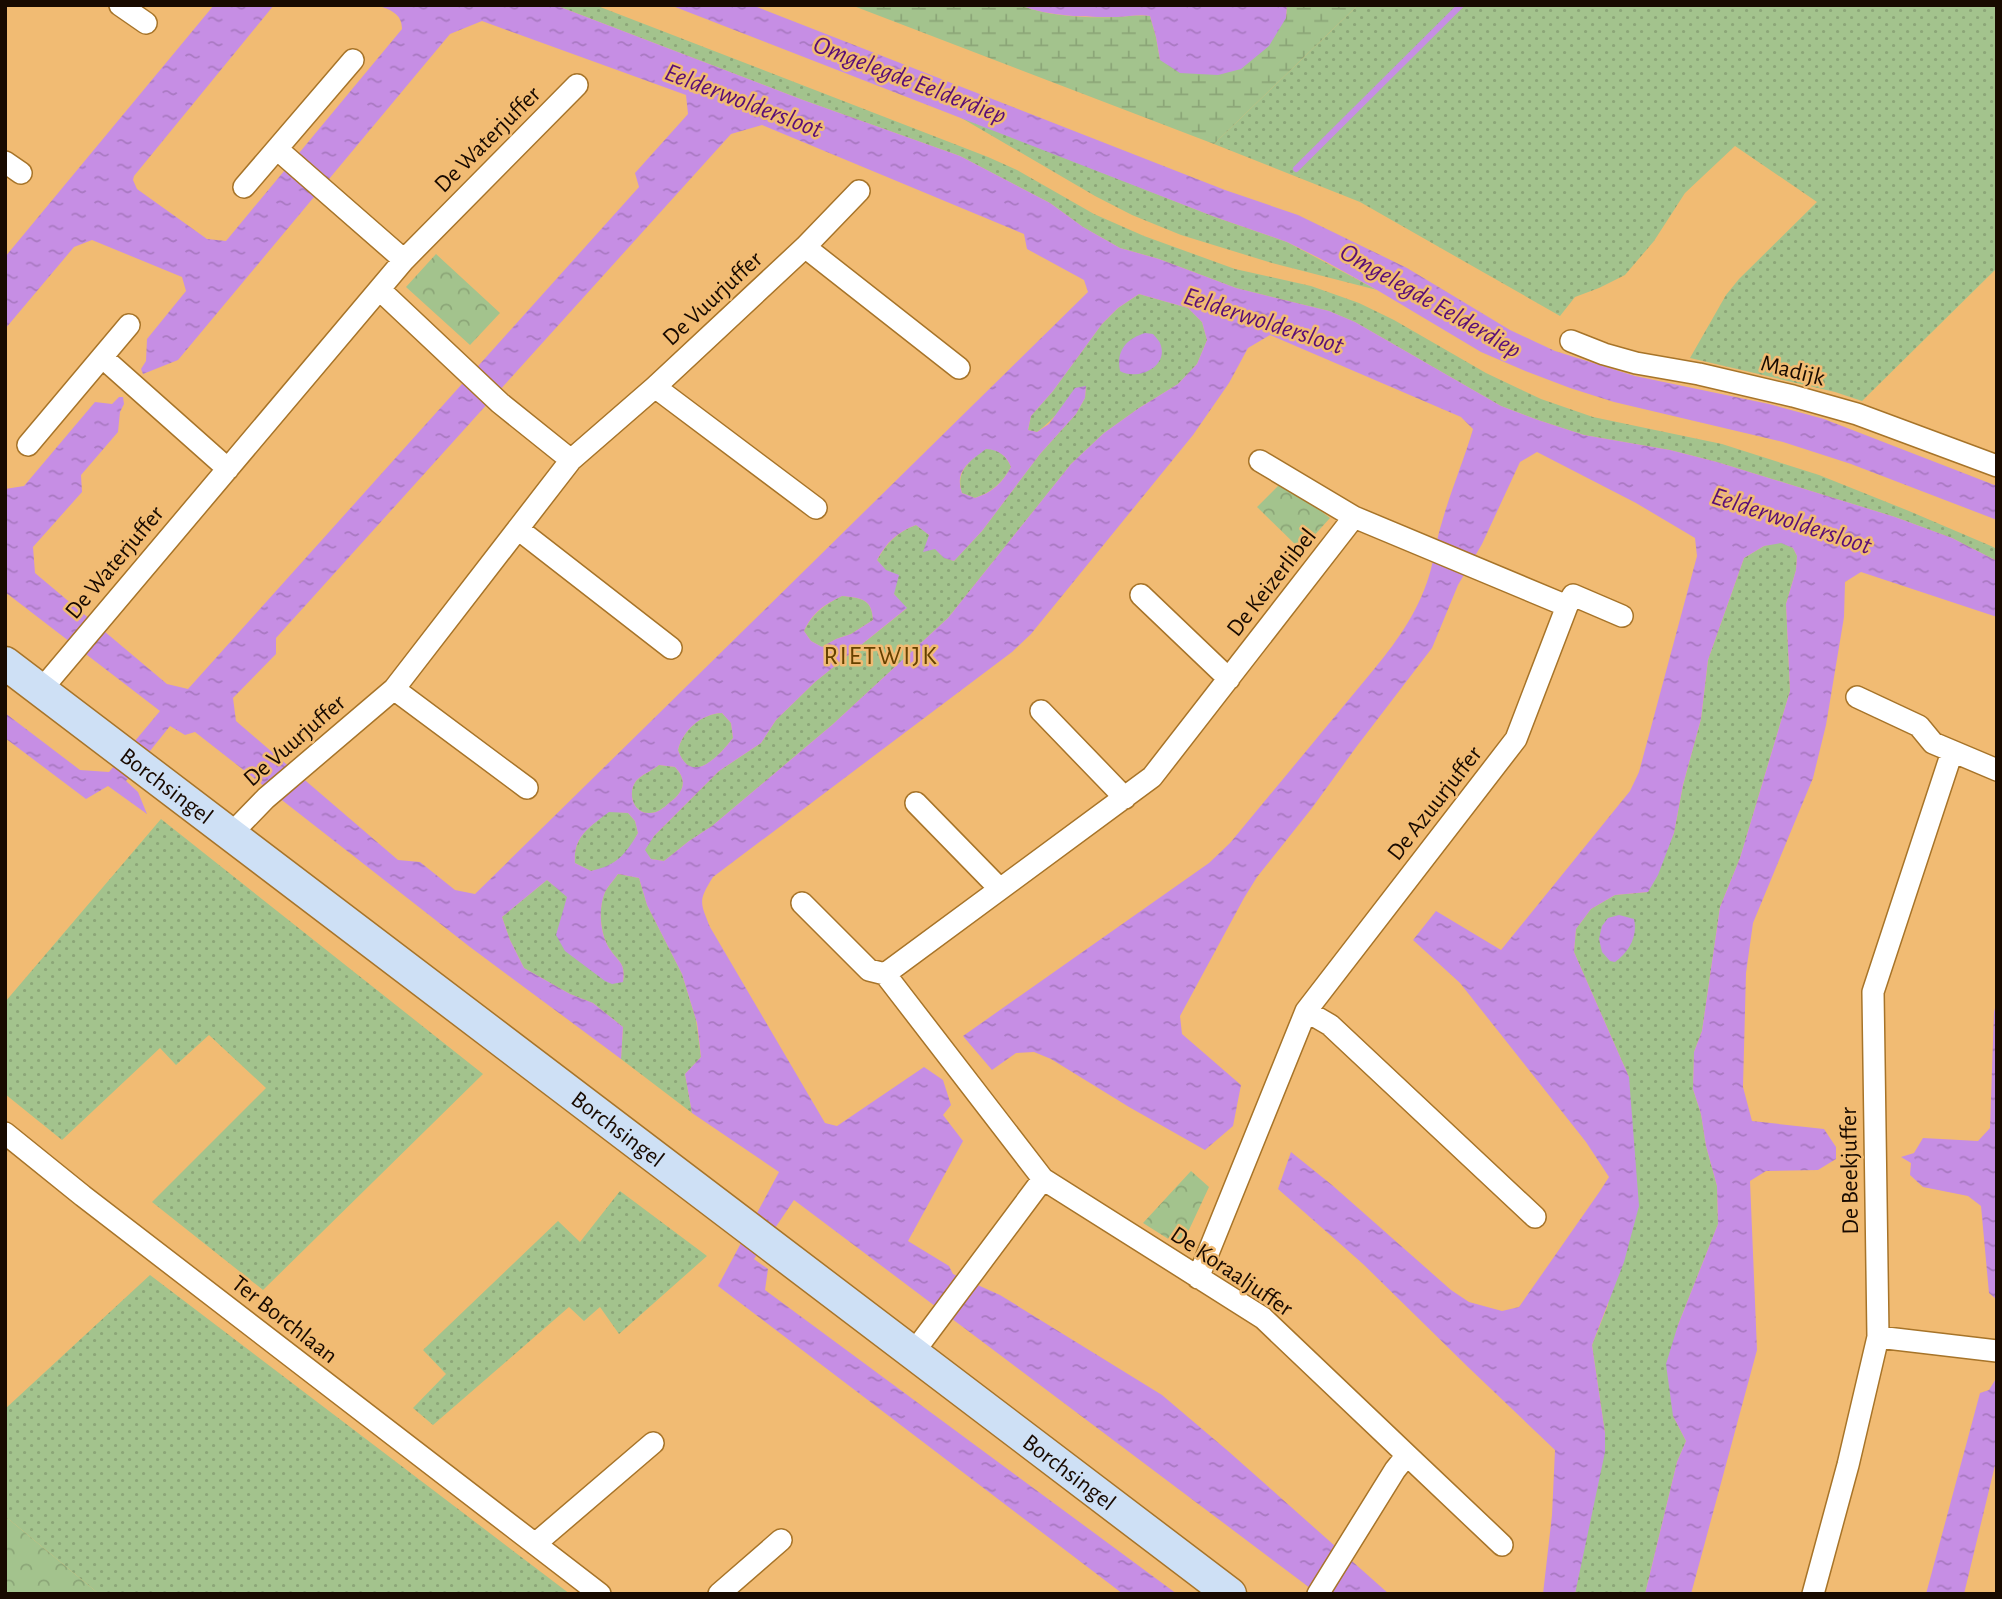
<svg xmlns="http://www.w3.org/2000/svg" width="2002" height="1599" font-family="'Alegreya Sans',sans-serif">
<style>
.grass{fill:url(#grass-dots)}
.wetland{fill:url(#wetland-marsh)}
.park{fill:url(#park-crowns)}
.water{fill:url(#water-ripples);fill-rule:evenodd}
.lines{fill:none;stroke-linecap:round;stroke-linejoin:round}
.stream{stroke:#c68ee4;stroke-width:6}
.minor-casing{stroke:#a77429;stroke-width:24}
.secondary-casing{stroke:#a77429;stroke-width:35}
.minor{stroke:#fff;stroke-width:21}
.secondary{stroke:#cee0f5;stroke-width:32}
.labels{text-anchor:middle;stroke-width:5;stroke-linejoin:round;paint-order:stroke}
.street-label{font-size:24px;fill:#180a00;stroke:#f1bb73}
.water-label{font-size:26px;font-style:italic;fill:#590e77;stroke:#f1bb73}
.neighbourhood-label{font-size:26px;letter-spacing:2px;fill:#664100;stroke:#f1bb73}
</style>
<defs>
<pattern id="grass-dots" width="8" height="8" patternUnits="userSpaceOnUse" patternTransform="scale(1.75)"><rect width="8" height="8" fill="#a3c38d"/><path d="M2 2h.1M6 6h.1" fill="none" stroke="#8ca678" stroke-width="1.8" stroke-linecap="round"/></pattern>
<pattern id="wetland-marsh" width="20" height="14" patternUnits="userSpaceOnUse" patternTransform="scale(1.75)"><rect width="20" height="14" fill="#a3c38d"/><path d="M1 5h8M5 5V1M11 12h8M15 12V8" fill="none" stroke="#8ca678"/></pattern>
<pattern id="park-crowns" width="20" height="18" patternUnits="userSpaceOnUse" patternTransform="scale(1.75)"><rect width="20" height="18" fill="#a3c38d"/><path d="M2 6a3 3 0 1 1 6 0M12 15a3 3 0 1 1 6 0" fill="none" stroke="#8ca678"/></pattern>
<pattern id="water-ripples" width="26" height="14" patternUnits="userSpaceOnUse" patternTransform="scale(1.75)"><rect width="26" height="14" fill="#c68ee4"/><path d="M2 4q2-2 4 0t4 0M15 11q2-2 4 0t4 0" fill="none" stroke="#a979c2"/></pattern>
</defs>
<rect width="100%" height="100%" fill="#f1bb73"/>
<path class="grass" d="M 555,5 L 595,5 L 988,157 L 1017,170 L 1094,214 L 1144,236 L 1235,269 L 1311,286 L 1359,303 L 1394,320 L 1486,373 L 1541,399 L 1593,417 L 1722,444 L 1819,475 L 1909,511 L 1991,546 L 1997,549 L 1997,561 L 1952,538 L 1895,517 L 1717,462 L 1670,450 L 1584,435 L 1538,420 L 1501,406 L 1355,322 L 1329,311 L 1236,288 L 1159,259 L 1120,248 L 1083,227 L 1050,203 L 960,156 L 803,100 Z
M 1358,5 L 1997,5 L 1997,268 L 1862,401 L 1835,392 L 1690,358 L 1726,295 L 1739,279 L 1817,202 L 1735,146 L 1685,193 L 1654,241 L 1625,275 L 1599,288 L 1575,297 L 1560,316 L 1360,202 L 1214,144 Z
M 958,116 L 1215,217 L 1287,242 L 1377,290 L 1272,263 L 1181,235 L 1132,215 L 1095,196 Z
M 1139,294 L 1188,308 L 1202,322 L 1207,340 L 1197,364 L 1178,384 L 1139,408 L 1104,433 L 1071,464 L 948,618 L 832,725 L 712,826 L 689,841 L 664,861 L 651,859 L 644,850 L 654,836 L 719,771 L 761,743 L 776,720 L 815,682 L 906,609 L 894,594 L 886,571 L 877,560 C 887,543 897,532 916,525 C 921,529 927,532 930,537 C 938,550 937,556 954,561 L 982,531 L 1040,454 L 1076,414 L 1085,398 L 1086,386 C 1068,399 1055,419 1037,432 L 1028,430 L 1031,416 L 1053,391 L 1102,324 L 1118,308 Z
M 986,448 C 999,450 1006,455 1011,467 C 1002,483 992,492 975,498 L 962,493 C 955,472 970,460 986,448 Z
M 1781,542 L 1793,548 L 1797,556 L 1796,570 L 1786,604 L 1790,691 L 1740,858 L 1720,907 L 1702,1031 L 1694,1052 L 1693,1089 L 1701,1114 L 1706,1146 L 1717,1186 L 1718,1224 L 1678,1325 L 1673,1416 L 1686,1441 L 1677,1462 L 1645,1594 L 1575,1594 L 1605,1433 L 1592,1345 L 1608,1305 L 1629,1077 L 1574,952 L 1576,929 L 1591,909 L 1615,895 L 1648,892 L 1674,833 L 1683,785 L 1701,719 L 1708,660 L 1744,558 L 1764,546 Z
M 842,596 C 860,598 872,598 873,620 L 851,634 L 836,639 L 822,647 L 811,641 L 804,631 C 813,613 824,605 842,596 Z
M 722,713 L 731,723 L 733,738 C 718,757 691,787 678,750 C 683,730 701,714 722,713 Z
M 659,765 L 675,767 C 688,781 684,792 669,803 C 664,808 657,813 650,813 C 633,814 627,793 636,781 C 641,775 653,770 659,765 Z
M 609,811 L 628,813 L 635,821 L 638,833 L 626,854 L 606,868 L 591,871 L 575,863 C 573,836 590,827 609,811 Z
M 161,819 L 483,1074 L 263,1290 L 152,1202 L 266,1088 L 209,1035 L 176,1065 L 160,1048 L 62,1140 L 5,1094 L 5,1002 Z
M 618,874 L 639,878 L 647,905 L 682,974 L 696,1020 L 701,1057 L 685,1074 L 692,1113 L 621,1059 L 623,1027 L 593,1003 L 570,994 L 524,968 L 510,940 L 502,917 L 547,880 L 568,897 L 563,915 L 623,982 C 626,962 618,962 609,948 C 600,933 598,908 605,892 C 608,886 614,880 618,874 Z
M 620,1191 L 707,1256 L 619,1334 L 600,1307 L 584,1321 L 569,1307 L 433,1425 L 413,1408 L 446,1374 L 423,1350 L 558,1221 L 580,1242 Z
M 150,1275 L 570,1594 L 99,1594 L 5,1516 L 5,1409 Z"/>
<path class="wetland" d="M 851,5 L 1020,5 C 1049,17 1087,18 1118,17 C 1129,16 1139,15 1150,16 L 1156,37 L 1160,60 L 1286,18 L 1287,5 L 1358,5 L 1214,144 Z"/>
<path class="park" d="M 436,254 L 500,313 L 470,345 L 406,287 Z
M 1283,481 L 1330,518 L 1301,550 L 1257,507 Z
M 1191,1171 L 1209,1187 L 1181,1247 L 1143,1223 Z
M 5,1516 L 99,1594 L 5,1594 Z"/>
<path class="water" d="M 214,5 L 274,5 L 134,176 L 133,180 L 137,189 L 207,239 L 226,241 L 402,29 C 402,13 390,10 377,5 L 555,5 L 803,100 L 960,156 L 1050,203 L 1083,227 L 1120,248 L 1159,259 L 1236,288 L 1329,311 L 1355,322 L 1501,406 L 1538,420 L 1584,435 L 1670,450 L 1717,462 L 1895,517 L 1952,538 L 1997,561 L 1997,617 L 1861,572 L 1845,582 L 1844,617 L 1826,725 L 1813,778 L 1753,923 L 1746,973 L 1743,1087 L 1752,1121 L 1824,1129 L 1836,1147 L 1836,1159 L 1818,1170 L 1766,1171 L 1750,1181 L 1757,1350 L 1691,1594 L 1645,1594 L 1677,1462 L 1686,1441 L 1673,1416 L 1666,1364 L 1678,1325 L 1718,1224 L 1717,1186 L 1706,1146 L 1701,1114 L 1693,1089 L 1694,1052 L 1702,1031 L 1720,907 L 1740,858 L 1790,691 L 1786,604 L 1796,570 L 1797,556 L 1793,548 L 1781,543 L 1764,546 L 1744,558 L 1708,660 L 1701,719 L 1683,785 L 1674,833 L 1658,875 L 1648,892 L 1615,895 L 1591,909 L 1576,929 L 1574,952 L 1629,1077 L 1639,1206 L 1624,1262 L 1592,1345 L 1605,1433 L 1605,1452 L 1575,1594 L 1543,1594 L 1552,1515 L 1555,1450 L 1469,1368 L 1363,1264 L 1278,1189 L 1291,1152 L 1332,1185 L 1451,1290 L 1469,1302 L 1502,1311 L 1519,1307 L 1600,1191 L 1609,1177 L 1586,1142 L 1460,983 L 1413,940 L 1436,911 L 1501,950 L 1630,791 L 1639,772 L 1697,556 L 1695,538 L 1636,503 L 1537,452 L 1520,462 L 1482,544 L 1458,585 L 1432,648 L 1357,746 L 1312,808 L 1257,877 L 1244,898 L 1180,1016 L 1182,1034 L 1241,1085 L 1233,1126 L 1205,1150 L 1129,1107 L 1051,1059 L 1034,1052 L 1016,1053 L 992,1070 L 963,1036 L 1209,863 L 1230,843 L 1375,668 C 1399,639 1421,607 1431,569 C 1435,554 1437,537 1442,522 C 1451,490 1464,460 1473,429 L 1461,417 L 1270,335 L 1248,348 L 1229,383 L 1193,435 L 1031,634 L 1012,652 L 713,877 C 698,901 700,902 710,927 L 825,1123 L 837,1126 L 924,1067 L 943,1080 L 951,1105 L 943,1115 L 963,1141 L 908,1241 L 949,1266 L 953,1274 L 1000,1295 L 1162,1395 L 1228,1451 L 1389,1594 L 1318,1594 L 794,1200 L 754,1259 L 768,1269 L 765,1290 L 1177,1594 L 1123,1594 L 718,1286 L 779,1172 L 692,1113 L 685,1074 L 701,1057 L 697,1023 L 682,974 L 647,905 L 639,878 L 618,874 C 614,880 608,886 605,892 C 598,909 600,933 609,948 C 618,962 626,962 623,982 L 612,984 L 605,981 L 565,951 L 556,935 L 567,897 L 547,880 L 502,917 L 510,940 L 524,968 L 570,994 L 593,1003 L 623,1027 L 621,1059 L 470,947 L 195,732 L 185,735 L 170,726 L 126,781 L 138,792 L 147,814 L 108,786 L 86,799 L 5,738 L 5,713 L 80,770 L 109,772 L 160,711 L 5,592 L 5,489 L 24,486 L 95,402 L 112,404 L 119,397 L 123,397 L 124,404 L 120,412 L 118,432 L 81,475 L 82,492 L 33,547 L 35,573 L 167,684 L 188,689 L 639,187 L 635,173 L 688,114 L 686,95 L 482,21 L 450,34 L 178,360 L 143,374 L 141,369 L 146,361 L 147,339 L 186,291 L 182,277 L 92,240 L 74,247 L 5,329 L 5,257 ZM 762,125 L 1024,234 L 1027,249 L 1084,280 L 1088,292 L 475,894 L 455,890 L 420,862 L 398,860 L 236,721 L 233,698 L 276,654 L 276,638 L 731,134 ZM 1139,294 L 1188,308 L 1202,322 L 1207,340 L 1197,364 L 1178,384 L 1139,408 L 1104,433 L 1071,464 L 948,618 L 832,725 L 712,826 L 689,841 L 664,861 L 651,859 L 645,850 L 654,836 L 719,771 L 761,743 L 776,720 L 815,682 L 907,608 L 894,594 L 899,575 L 886,570 L 877,560 C 887,542 897,532 916,525 L 929,535 L 923,552 L 935,549 L 944,558 L 954,561 L 982,531 L 1040,454 L 1076,414 L 1085,398 L 1086,386 L 1075,388 L 1049,424 L 1037,432 L 1028,430 L 1031,416 L 1053,391 L 1102,324 L 1118,308 ZM 986,449 C 999,450 1006,455 1011,467 C 1002,483 993,492 975,498 L 962,493 C 954,471 970,461 986,449 ZM 842,596 C 860,598 872,598 873,620 L 851,634 L 836,639 L 822,647 L 811,641 L 804,631 C 813,612 824,605 842,596 ZM 722,713 L 731,723 L 733,738 C 719,756 691,787 678,750 C 683,730 701,714 722,713 ZM 659,765 L 675,767 C 688,781 684,792 669,803 C 664,808 657,813 650,813 C 633,814 627,793 636,781 C 641,775 653,770 659,765 ZM 609,812 L 628,813 L 635,821 L 638,833 C 625,855 617,865 591,871 L 575,863 C 573,836 590,827 609,812 Z
M 670,5 L 752,5 L 1225,190 L 1298,215 L 1407,268 L 1510,330 L 1555,351 L 1635,376 L 1769,404 L 1824,419 L 1997,486 L 1997,520 L 1851,464 L 1783,442 L 1614,402 L 1570,388 L 1523,370 L 1481,352 L 1377,290 L 1321,259 L 1287,242 L 1215,217 Z
M 1020,5 L 1287,5 L 1286,18 L 1269,46 L 1241,69 L 1218,75 L 1180,73 L 1160,60 L 1156,37 L 1150,16 C 1138,14 1128,17 1116,17 C 1085,17 1049,17 1020,5 Z
M 1145,333 L 1153,334 C 1154,335 1160,342 1160,343 C 1170,367 1137,381 1120,371 C 1116,351 1126,339 1145,333 Z
M 1619,915 L 1634,919 C 1638,936 1629,952 1615,962 L 1610,961 L 1602,952 L 1599,939 L 1602,926 L 1608,918 Z
M 1997,1000 L 1997,1300 L 1989,1293 L 1981,1206 L 1968,1196 L 1923,1187 L 1910,1175 L 1911,1163 L 1901,1157 L 1914,1153 L 1923,1138 L 1978,1141 L 1990,1128 L 1994,1012 Z
M 1997,1377 L 1997,1457 L 1964,1594 L 1926,1594 L 1980,1393 L 1989,1390 Z"/>
<g class="lines">
<path class="stream" d="M 1296,169 L 1461,5"/>
<g class="minor-casing">
<path id="minor" d="M 120,5 L 146,23
M 277,149 L 404,260
M 5,162 L 21,173
M 244,187 L 353,60
M 805,247 L 959,368
M 380,290 L 500,403 L 571,460
M 1571,341 L 1604,354 L 1636,363 L 1699,374 L 1793,396 L 1857,414 L 1997,466
M 102,357 L 228,469
M 655,387 L 816,508
M 28,445 L 129,325
M 1260,461 L 1354,517
M 518,529 L 671,648
M 1141,595 L 1229,679
M 394,689 L 527,788
M 41,690 L 404,260 L 577,85
M 1857,697 L 1919,726 L 1933,743 L 1997,770
M 1041,711 L 1125,798
M 916,803 L 999,888
M 231,834 L 266,798 L 394,689 L 571,460 L 655,387 L 805,247 L 859,191
M 802,903 L 869,970 L 885,974
M 1306,1011 L 1330,1025 L 1535,1217
M 5,1133 L 83,1196 L 600,1594
M 1043,1179 L 1263,1318 L 1407,1455 L 1395,1470 L 1318,1594
M 1198,1278 L 1306,1011 L 1516,739 L 1567,606
M 1878,1337 L 1997,1351
M 913,1353 L 1043,1179 L 885,974 L 1152,777 L 1354,517 L 1567,606 L 1573,595 L 1622,616
M 1407,1455 L 1502,1545
M 535,1544 L 653,1443
M 719,1594 L 781,1540
M 1813,1594 L 1848,1465 L 1878,1337 L 1873,992 L 1952,752"/>
</g>
<g class="secondary-casing">
<g id="secondary">
<path id="s1" d="M 5,663 L 1230,1594"/>
</g>
</g>
<use href="#minor" class="minor"/>
<use href="#secondary" class="secondary"/>
</g>
<g class="labels">
<g class="street-label">
<text transform="translate(487 139) rotate(-45)" y="8">De Waterjuffer</text>
<text transform="translate(712 298) rotate(-43)" y="8">De Vuurjuffer</text>
<text transform="translate(1793 370) rotate(14)" y="8">Madijk</text>
<text transform="translate(114 562) rotate(-50)" y="8">De Waterjuffer</text>
<text transform="translate(1271 582) rotate(-52)" y="8">De Keizerlibel</text>
<text transform="translate(294 740) rotate(-41)" y="8">De Vuurjuffer</text>
<text dy="8" stroke="none"><textPath href="#s1" startOffset="203">Borchsingel</textPath></text>
<text transform="translate(1434 803) rotate(-52)" y="8">De Azuurjuffer</text>
<text dy="8" stroke="none"><textPath href="#s1" startOffset="770">Borchsingel</textPath></text>
<text transform="translate(1849 1171) rotate(-91)" y="8">De Beekjuffer</text>
<text transform="translate(1232 1271) rotate(34)" y="8">De Koraaljuffer</text>
<text transform="translate(285 1319) rotate(38)" y="8">Ter Borchlaan</text>
<text dy="8" stroke="none"><textPath href="#s1" startOffset="1337">Borchsingel</textPath></text>
</g>
<g class="water-label">
<text transform="translate(910 79) rotate(21)" y="9">Omgelegde Eelderdiep</text>
<text transform="translate(744 100) rotate(21)" y="9">Eelderwoldersloot</text>
<text transform="translate(1431 300) rotate(30)" y="9">Omgelegde Eelderdiep</text>
<text transform="translate(1264 320) rotate(18)" y="9">Eelderwoldersloot</text>
<text transform="translate(1792 520) rotate(18)" y="9">Eelderwoldersloot</text>
</g>
<g class="neighbourhood-label">
<text x="881" y="664">RIETWIJK</text>
</g>
</g>
<rect width="2002" height="1599" fill="none" stroke="#180a00" stroke-width="14"/>
</svg>
